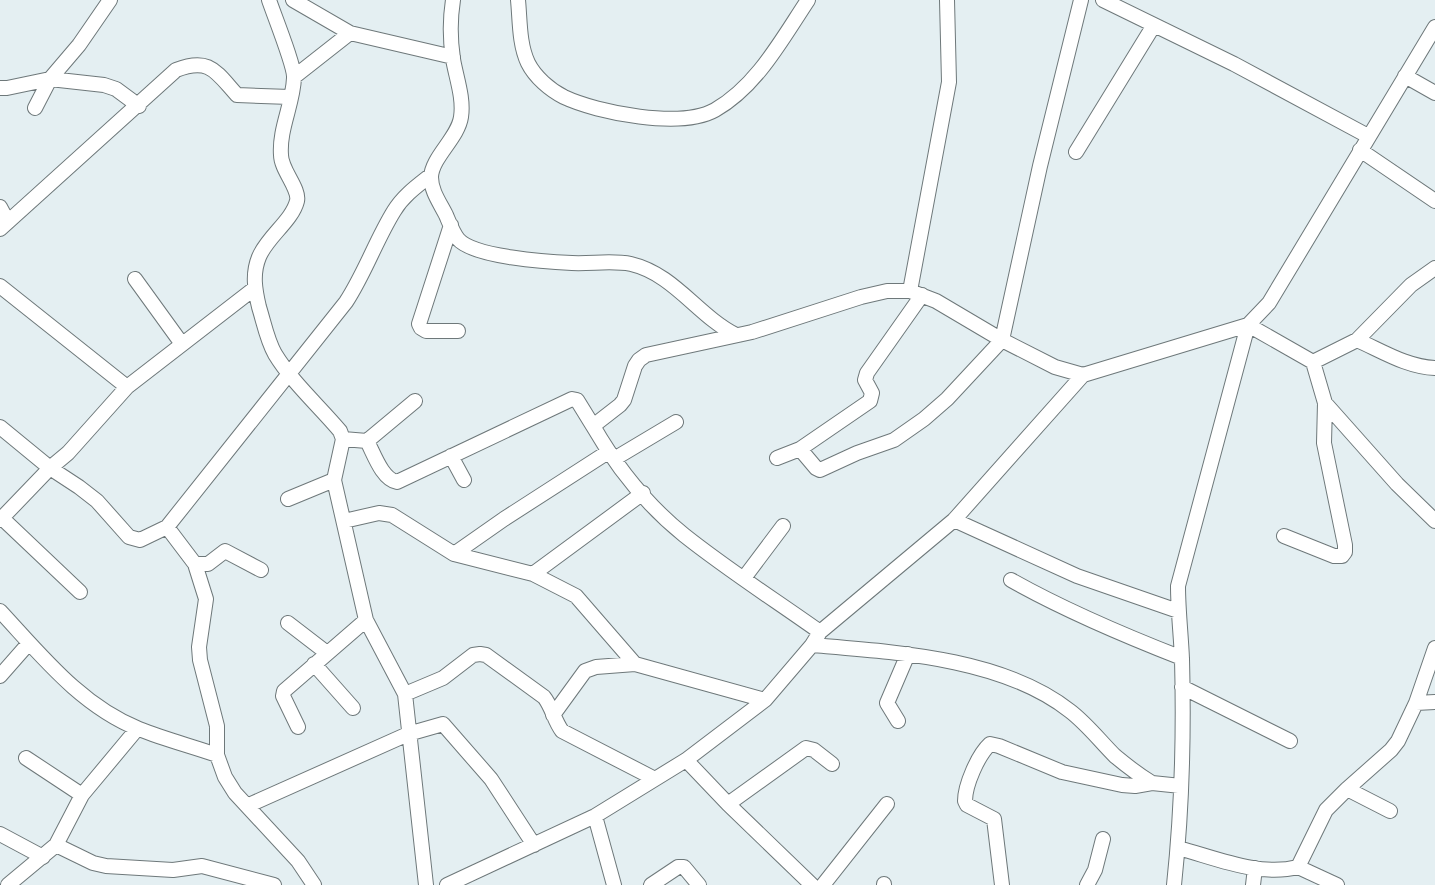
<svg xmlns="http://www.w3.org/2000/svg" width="1435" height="885" font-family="'Crimson Pro',serif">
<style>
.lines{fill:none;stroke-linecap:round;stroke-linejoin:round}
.minor-casing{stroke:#6e787a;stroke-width:16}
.minor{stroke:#fff;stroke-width:14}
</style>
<rect width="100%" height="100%" fill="#e4eff2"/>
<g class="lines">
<g class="minor-casing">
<path id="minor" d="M 269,0 C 274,15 295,67 294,78 C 293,104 279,129 281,155 C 281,170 300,189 297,201 C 292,221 267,237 259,257 C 252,274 255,290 259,307 C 264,323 267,340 275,354 C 292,382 319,406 340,431 L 343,439 L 334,480 L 366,620 L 405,694 L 426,885
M 293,0 L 350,33
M 453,0 C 450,19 450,39 453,59 C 456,77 464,98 461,117 C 458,138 432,157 431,177 C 431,191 440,203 446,215 C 449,222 453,233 458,239 C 473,257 548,262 572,263 C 592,264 612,260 631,264 C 674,274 698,316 736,335
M 518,0 C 520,20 519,44 528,63 C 535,77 550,90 564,97 C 598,113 681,129 715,110 C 757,86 782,39 808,0
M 1103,0 L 1234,64 L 1368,136
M 1405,76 L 1435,93
M 294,77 L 350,33 L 453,57
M 0,88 L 7,88 L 50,79 L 79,45 L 110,0
M 35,108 L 50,79 L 104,85 L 116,89 L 139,106
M 1360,150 L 1435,201
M 1076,152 L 1154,25
M 0,207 L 8,222
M 451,225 L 419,324 L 421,328 L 426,331 L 458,331
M 0,229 L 176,70 C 210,57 216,72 237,95 L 290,97
M 135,279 L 182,344
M 0,286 L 127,387 L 255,288
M 910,291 L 949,82 L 947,0
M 1357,340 C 1382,351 1407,367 1435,368
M 1313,362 L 1325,403 L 1397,484 L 1435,521
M 0,427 L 50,468 L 79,487 L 97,501 L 129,537 L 140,540 L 167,527
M 343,439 L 367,441 L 415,401
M 367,441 C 374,454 382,479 397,482 L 572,399 L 577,400 L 593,426
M 800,449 L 816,468 L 820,470 L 857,453 L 894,440 L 924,419 L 947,399 L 1002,340 L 1040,166 L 1081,0
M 451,456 L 464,480
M 777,458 L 800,449 L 870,401 L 872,393 L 865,380 L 867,373 L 922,295
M 614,459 L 676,422
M 288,499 L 334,480
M 2,518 L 80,592
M 0,520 L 50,468 L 68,453 L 127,387
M 954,520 L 1077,576 L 1178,611
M 344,521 L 379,513 L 392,515 L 454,554 L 533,574 L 576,596 L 635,664 L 765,700
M 1284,536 L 1334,556 L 1342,556 L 1345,552 L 1345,545 L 1324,443 L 1325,403
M 454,554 L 504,519 L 608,452
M 195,564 L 208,564 L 225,551 L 261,570
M 533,574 L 643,493
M 744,578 L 783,526
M 1011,580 C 1066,611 1123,635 1182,658
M 0,611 C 41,655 81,706 139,729 C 164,739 191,746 217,755
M 288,623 L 327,653
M 820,632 C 775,600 728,570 684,535 C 648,506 616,466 593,426 L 620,405 L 624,400 L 635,366 L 639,360 L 646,355 L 752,332 L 861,297 L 887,291 L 910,291 L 936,301 L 1002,340 L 1055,367 L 1083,375 L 1248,325 L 1313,362 L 1357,340 L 1411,285 L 1435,268
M 812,645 C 895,652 1003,658 1070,711 C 1087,724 1100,741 1115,756 C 1127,766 1139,775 1152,783
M 1435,648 L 1416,703 L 1435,702
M 314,664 L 353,708
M 0,676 L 29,643
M 1182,687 L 1290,741
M 405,694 L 443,678 L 473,655 L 480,654 L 486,655 L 544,697 C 552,707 554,720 562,731 L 655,779
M 553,715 L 585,671 L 596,667 L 635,664
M 898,721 L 887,703 L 908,654
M 298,727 L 283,696 L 284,691 L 366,620
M 26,758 L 82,795
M 686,760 L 728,804 L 812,885
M 1347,789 L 1390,811
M 728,804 L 806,748 L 814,750 L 832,764
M 249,805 L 408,734 L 443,724 L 491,779 L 534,845
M 595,816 L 614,885
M 0,834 L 43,857
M 56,845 L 93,863 L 106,866 L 173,870 L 202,866 L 274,885
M 1178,848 C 1216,858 1259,877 1298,867 L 1326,810 L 1347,789 L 1391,750 L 1398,741 L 1416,703
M 1298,867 L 1337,885
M 8,885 L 56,845 L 82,795 L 137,729
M 314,885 L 298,861 L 235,793 L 225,777 L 217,755 L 217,726 L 200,660 L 199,647 L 206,599 L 195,564 L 167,527 L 346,302 C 365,273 376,240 394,211 C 403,196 417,186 431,175
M 447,885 L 595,816 L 686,760 L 765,700 L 812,645 L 820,632 L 954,520 L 1083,375
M 651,885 L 678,867 L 684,867 L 699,885
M 823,885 L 887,804
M 884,885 L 884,884
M 1002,885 L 994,819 L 967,805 L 965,801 C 965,785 978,755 990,744 L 999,746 L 1062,772 L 1122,785 L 1135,786 L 1152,783 L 1181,786
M 1087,885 L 1095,870 L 1103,839
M 1174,885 C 1182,810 1184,734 1182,659 C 1181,635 1178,610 1178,586 L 1248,325 L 1269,303 L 1435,27
M 1253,885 L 1255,868"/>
</g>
<use href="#minor" class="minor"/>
</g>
</svg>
